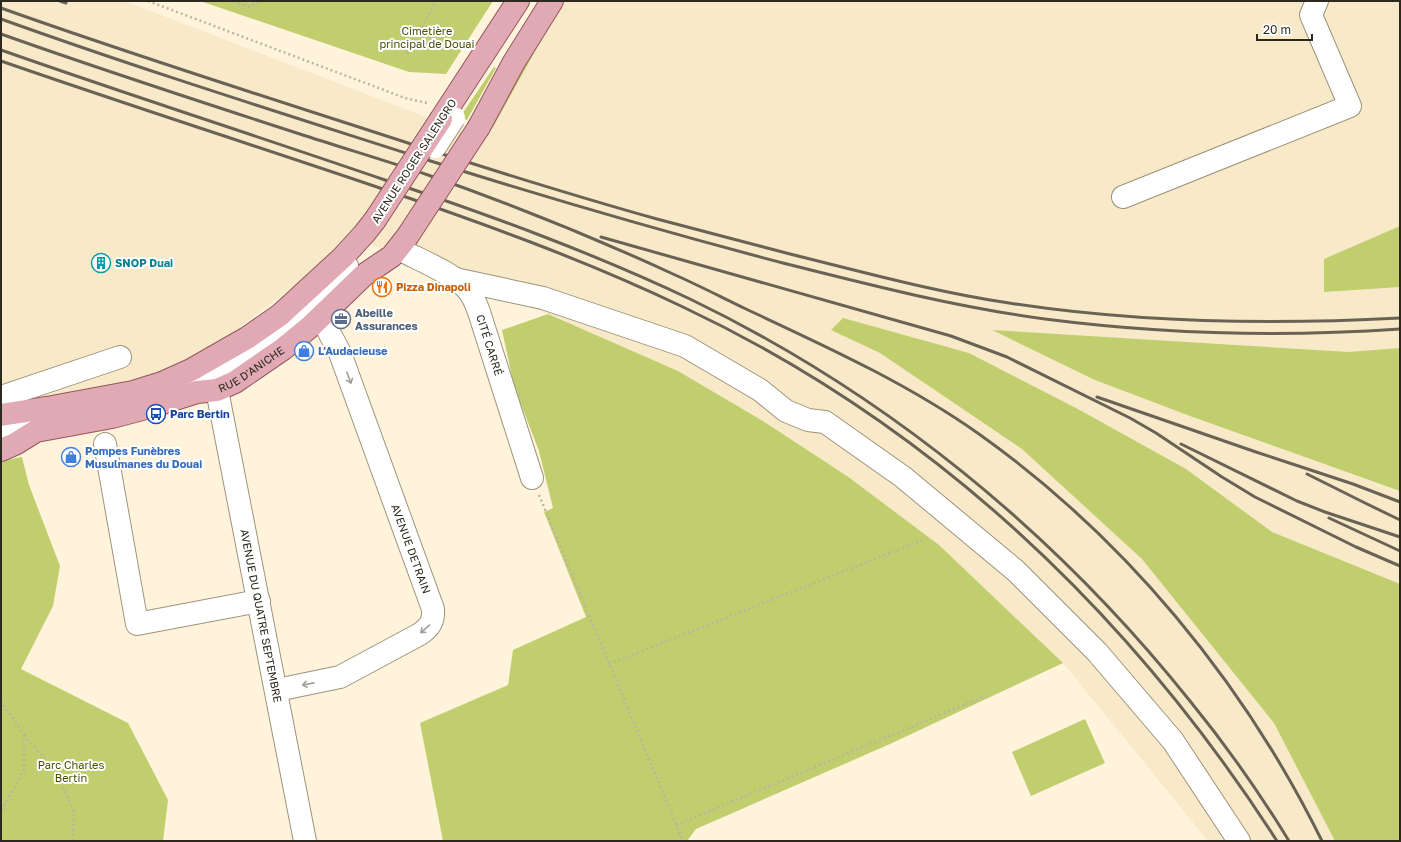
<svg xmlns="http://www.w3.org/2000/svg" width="1401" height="842" font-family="'Golos Text',sans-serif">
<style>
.built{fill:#f8eac9}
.green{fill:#c1ce6e}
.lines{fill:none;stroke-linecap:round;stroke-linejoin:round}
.minor-casing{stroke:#9d937b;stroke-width:24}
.major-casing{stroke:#94565f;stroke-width:24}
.path{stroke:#bdb4a0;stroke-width:2.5;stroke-dasharray:2 3;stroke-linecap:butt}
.minor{stroke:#fff;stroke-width:22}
.major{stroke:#e0a9b3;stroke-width:22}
.rail{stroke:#6a6355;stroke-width:3}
.minor-bridge-casing{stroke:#9d937b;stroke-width:24;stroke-linecap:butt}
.major-bridge-casing{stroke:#94565f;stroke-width:24;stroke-linecap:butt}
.minor-bridge{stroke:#fff;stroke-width:22}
.major-bridge{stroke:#e0a9b3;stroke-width:22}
.oneway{stroke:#a09f9a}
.labels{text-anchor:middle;stroke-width:4;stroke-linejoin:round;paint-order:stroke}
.park-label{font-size:11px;fill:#484f02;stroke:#fff}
.street-label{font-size:11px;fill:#2d291f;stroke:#fff}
.culture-label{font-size:11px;font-weight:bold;fill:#0d838f;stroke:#fff;text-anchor:start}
.food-label{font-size:11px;font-weight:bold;fill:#c56008;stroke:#fff;text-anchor:start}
.service-label{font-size:11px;font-weight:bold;fill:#4e5e75;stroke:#fff;text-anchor:start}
.shop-label{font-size:11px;font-weight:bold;fill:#366cbe;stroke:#fff;text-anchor:start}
.transit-label{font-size:11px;font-weight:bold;fill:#164399;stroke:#fff;text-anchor:start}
</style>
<rect width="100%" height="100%" fill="#fff4db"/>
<path class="built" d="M 1,1 L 125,1 L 483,139 L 543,1 L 1400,1 L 1400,841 L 1208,841 L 1063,663 L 847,476 L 763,421 L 678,371 L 548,314 L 355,238 L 216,346 L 137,384 L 1,407 Z"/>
<path class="green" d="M 200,1 L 493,1 L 446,74 L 409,72 Z
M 548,28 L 493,127 L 490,126 L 516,79 Z
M 494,67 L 496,68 L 467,120 L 460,117 Z
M 1400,226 L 1400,287 L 1324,292 L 1324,259 Z
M 548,314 L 678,371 L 763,421 L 847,476 L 939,545 L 1063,663 L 890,744 L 696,829 L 687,841 L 443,841 L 420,723 L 508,685 L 513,650 L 586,617 L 544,512 L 553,508 L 539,451 L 514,386 L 502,330 Z
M 843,318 L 969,353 L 1076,408 L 1186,469 L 1272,532 L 1400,584 L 1400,841 L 1335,841 L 1274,723 L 1142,559 L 1022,449 L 880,353 L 831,330 Z
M 992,330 L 1349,352 L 1400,348 L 1400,491 L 1190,416 L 1095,380 Z
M 22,457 L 29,485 L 60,566 L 53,606 L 21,669 L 128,723 L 168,800 L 163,841 L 1,841 L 1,461 Z
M 1085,719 L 1105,763 L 1031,796 L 1012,752 Z"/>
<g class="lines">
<g class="minor-casing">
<g id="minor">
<path d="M 1123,197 L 1350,106 L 1311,15 L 1317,1"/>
<path id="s1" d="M 399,249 C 417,259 453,273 466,288 C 472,294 476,303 479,312 L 532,478"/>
<path d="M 455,279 L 543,298 L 685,346 L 760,390 L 786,411 L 808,420 L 825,422 L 903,477 L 1016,571 L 1097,652 L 1173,741 L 1239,841"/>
<path id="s2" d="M 217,390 L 305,841"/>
<path d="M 162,393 C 238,368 292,322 347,266"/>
<path d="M 1,397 L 120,357"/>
<path d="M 1,430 L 56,416"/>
<path d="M 105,444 L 137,624 L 259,601"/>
<path d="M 277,690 L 340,677 L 420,634 C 430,627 434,621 433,609 L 340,353 L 321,317"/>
</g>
</g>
<g class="major-casing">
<g id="major">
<path d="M 441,119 L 518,1"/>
<path d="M 479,127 L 514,62 L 552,1"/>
<path d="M 1,415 L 52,407 L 133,392 L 162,383 L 191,370 L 247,338 L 280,315 L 342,258 L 364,234 L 375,220"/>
<path id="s3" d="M 1,450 L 15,444 L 36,431 L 112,417 L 150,407 L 197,392 L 217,390 L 235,382 L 283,349 L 311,326 L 364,275 L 392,256 L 407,237"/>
</g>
</g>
<path class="path" d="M 148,1 L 405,98 L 427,103
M 234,1 L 250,7 L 260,1
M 407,54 L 436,1
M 539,495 L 683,841
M 609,664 L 923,540
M 1,701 L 24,735 L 24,770 L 1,812
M 24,735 L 55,770 L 74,811 L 73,841
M 676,825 L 983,697"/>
<use href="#minor" class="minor"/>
<use href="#major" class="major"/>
<path class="rail" d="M 60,1 L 66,3
M 1,8 C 138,57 276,100 414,145 C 495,171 575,196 657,219 C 701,231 746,242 790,254 C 863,272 935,292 1009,303 C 1138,323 1270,325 1400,318
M 1,19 C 140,69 281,113 421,158 C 541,196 661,231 783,263 C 870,285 956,307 1045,319 C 1161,334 1283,337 1400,329
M 1,34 C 102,70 204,103 306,136 C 346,149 387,161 428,175 C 511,204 593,237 673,274 C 698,285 721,297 746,309 C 825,346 907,383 979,434 C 1125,538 1243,681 1322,841
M 1,50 C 129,95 257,136 385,180 C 489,215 591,252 690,299 C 885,393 1055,532 1190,701 C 1226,745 1259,792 1289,841
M 1,61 C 125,104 250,144 374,186 C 479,222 583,259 683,307 C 931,424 1129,611 1277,841
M 601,237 L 951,336 L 1007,357 L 1130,418 L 1156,433 L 1222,477 L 1255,497 L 1356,547 L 1400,566
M 1097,397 L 1256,452 L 1353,484 L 1400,502
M 1181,444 L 1297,501 L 1325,512 L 1400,537
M 1307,474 L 1363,502 L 1400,520
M 1329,518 L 1400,551"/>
<g class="minor-bridge-casing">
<path id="minor-bridge" d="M 435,147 L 454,118"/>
</g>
<g class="major-bridge-casing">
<path id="major-bridge" d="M 375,220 L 441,119
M 407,237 L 479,127"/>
</g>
<use href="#minor-bridge" class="minor-bridge"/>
<use href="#major-bridge" class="major-bridge"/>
</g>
<defs><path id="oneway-shaft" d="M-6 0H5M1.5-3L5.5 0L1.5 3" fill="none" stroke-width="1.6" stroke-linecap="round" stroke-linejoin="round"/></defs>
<g class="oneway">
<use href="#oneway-shaft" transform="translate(349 378) rotate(70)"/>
<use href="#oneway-shaft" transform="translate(425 629) rotate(139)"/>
<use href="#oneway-shaft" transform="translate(308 684) rotate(169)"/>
</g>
<defs>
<g id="building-ring" transform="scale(1)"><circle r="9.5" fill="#fff" stroke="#0f9aa8" stroke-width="1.5"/><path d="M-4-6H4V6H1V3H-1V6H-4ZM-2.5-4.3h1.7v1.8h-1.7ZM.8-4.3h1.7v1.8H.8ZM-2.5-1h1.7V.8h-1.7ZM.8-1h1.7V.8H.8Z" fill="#0f9aa8"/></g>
<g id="restaurant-ring" transform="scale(1)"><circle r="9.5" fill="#fff" stroke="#e8710a" stroke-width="1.5"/><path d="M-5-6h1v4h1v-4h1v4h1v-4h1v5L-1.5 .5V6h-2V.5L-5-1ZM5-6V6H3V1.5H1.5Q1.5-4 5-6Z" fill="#e8710a"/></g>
<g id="office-ring" transform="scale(1)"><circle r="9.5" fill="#fff" stroke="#5c6f8a" stroke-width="1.5"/><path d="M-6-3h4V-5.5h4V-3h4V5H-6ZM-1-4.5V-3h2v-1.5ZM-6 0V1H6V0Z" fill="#5c6f8a"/></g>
<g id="shop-ring" transform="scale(1)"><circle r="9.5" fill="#fff" stroke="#3f7fe0" stroke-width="1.5"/><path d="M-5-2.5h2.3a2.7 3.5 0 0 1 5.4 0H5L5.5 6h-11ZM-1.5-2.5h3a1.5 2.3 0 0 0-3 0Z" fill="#3f7fe0"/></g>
<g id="bus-ring" transform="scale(1)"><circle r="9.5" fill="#fff" stroke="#1a4fb4" stroke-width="1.5"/><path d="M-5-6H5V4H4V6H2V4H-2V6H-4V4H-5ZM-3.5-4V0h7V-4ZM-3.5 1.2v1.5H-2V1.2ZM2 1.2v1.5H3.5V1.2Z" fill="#1a4fb4"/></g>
</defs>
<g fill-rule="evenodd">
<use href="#building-ring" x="101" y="263"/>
<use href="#restaurant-ring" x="382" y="287"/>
<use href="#office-ring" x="341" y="319"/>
<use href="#shop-ring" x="304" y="351"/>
<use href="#bus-ring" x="156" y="414"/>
<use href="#shop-ring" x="71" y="457"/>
</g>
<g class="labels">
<g class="park-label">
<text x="427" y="35">Cimetière<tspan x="427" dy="13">principal de Douai</tspan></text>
<text x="71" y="769">Parc Charles<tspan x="71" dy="13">Bertin</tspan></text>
</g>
<g class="street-label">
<text transform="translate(414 161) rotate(-57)" y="4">AVENUE ROGER SALENGRO</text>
<text dy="4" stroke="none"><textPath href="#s1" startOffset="140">CITÉ CARRÉ</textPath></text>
<text dy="4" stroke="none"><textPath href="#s3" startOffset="266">RUE D'ANICHE</textPath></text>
<text transform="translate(411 549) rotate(70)" y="4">AVENUE DETRAIN</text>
<text dy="4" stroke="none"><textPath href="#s2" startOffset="230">AVENUE DU QUATRE SEPTEMBRE</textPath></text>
</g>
<g class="culture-label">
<text x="115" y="267">SNOP Duai</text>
</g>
<g class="food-label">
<text x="396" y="291">Pizza Dinapoli</text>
</g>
<g class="service-label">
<text x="355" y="317">Abeille<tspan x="355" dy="13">Assurances</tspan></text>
</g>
<g class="shop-label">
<text x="318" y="355">L'Audacieuse</text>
<text x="85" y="455">Pompes Funèbres<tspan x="85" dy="13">Musulmanes du Douai</tspan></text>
</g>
<g class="transit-label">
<text x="170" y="418">Parc Bertin</text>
</g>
</g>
<rect width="1401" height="842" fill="none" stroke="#2d291f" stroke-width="4"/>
<path d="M1257 34v6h55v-6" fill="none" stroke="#2d291f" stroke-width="2"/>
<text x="1263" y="34" font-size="12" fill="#2d291f" stroke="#ffffff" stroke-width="3" paint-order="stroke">20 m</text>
</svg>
